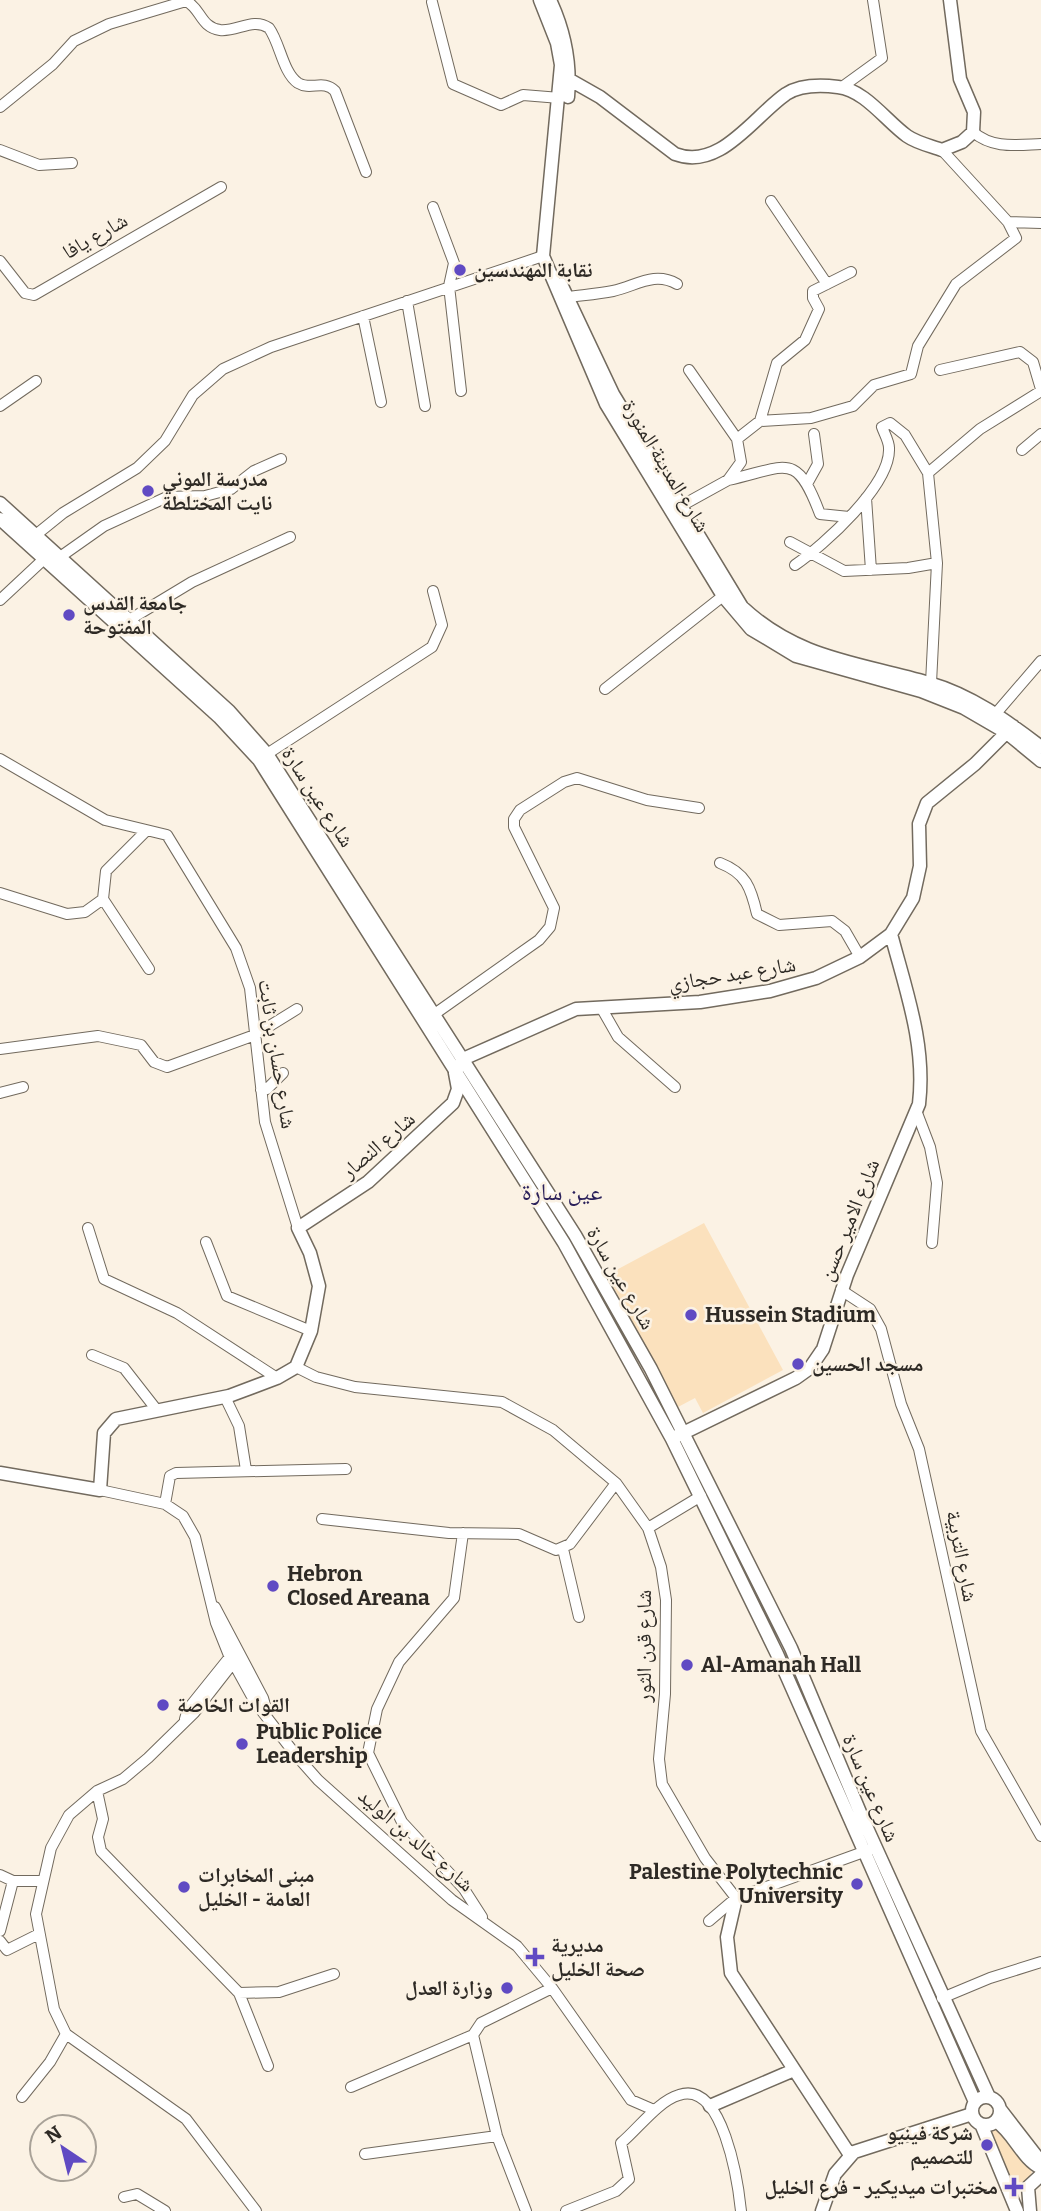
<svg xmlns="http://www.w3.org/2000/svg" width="1041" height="2211" font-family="Bitter,'Noto Naskh Arabic',serif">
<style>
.green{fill:#fbe1bd}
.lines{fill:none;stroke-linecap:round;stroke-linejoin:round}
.minor-casing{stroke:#726a5e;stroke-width:12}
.tertiary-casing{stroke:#726a5e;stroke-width:15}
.secondary-casing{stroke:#726a5e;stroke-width:15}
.minor{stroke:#fff;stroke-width:10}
.tertiary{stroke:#fff;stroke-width:12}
.secondary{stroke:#fff;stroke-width:12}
.poi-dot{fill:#604ac3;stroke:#fbf2e4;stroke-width:2.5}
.labels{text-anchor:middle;stroke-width:5;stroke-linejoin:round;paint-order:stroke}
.street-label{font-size:21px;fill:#2e2a25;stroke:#fbf2e4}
.poi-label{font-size:21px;font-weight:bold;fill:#2e2a25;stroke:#fbf2e4;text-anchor:start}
.quarter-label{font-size:24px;fill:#2b215b;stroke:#fbf2e4}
</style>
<rect width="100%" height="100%" fill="#fbf2e4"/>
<path class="green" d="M 704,1223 L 783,1370 L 703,1413 L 695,1398 L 678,1407 L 607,1275 Z
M 991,2127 L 999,2128 L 1032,2172 L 1021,2191 L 1012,2192 L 988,2130 Z"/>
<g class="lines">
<g class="minor-casing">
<path id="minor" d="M 432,2 L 453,84 L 501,105 L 523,95 L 560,98
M 842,87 L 882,58 L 873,0
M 0,107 L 53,64 L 74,41 L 109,24 L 186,1 C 201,8 200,27 220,30 C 237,32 253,17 269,28 C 280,43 283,73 298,83 C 311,91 323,79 335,91 L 366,172
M 973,132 C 993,149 1016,145 1041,144
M 0,150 L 39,165 L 72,163
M 942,150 L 1008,222 L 1041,223
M 771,201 L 827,284
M 433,207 L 454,263 L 449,286 L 461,391
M 0,261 L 25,293 L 34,295 L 221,187
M 568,297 C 583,295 598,294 613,291 C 636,286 654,271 677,284
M 407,301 L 425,406
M 363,316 L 381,402
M 940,370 L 1020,352 L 1033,362 L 1041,389
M 0,406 L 36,381
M 760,421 L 811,418 L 853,406 L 874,385 L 911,374 L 918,346 L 956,284 L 1016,238 L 1008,222
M 737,439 L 760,421 L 777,363 L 805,340 L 819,309 L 813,298 L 813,291 L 851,272
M 1022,450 L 1041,434
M 728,480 C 787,467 796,450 820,514 L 849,517
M 808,482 L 818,464 L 814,434
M 866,498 L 871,570
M 681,506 L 728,480 L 741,462 L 737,439 L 689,370
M 37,534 L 63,513 L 137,468 L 165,441 L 193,395 L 223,369 L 271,347 L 543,256
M 790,542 L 844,571 L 908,568 L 937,563
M 60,557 L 104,526 L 167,497 L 205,496 L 231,489 L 254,471 L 281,459
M 795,565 C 824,545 891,485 889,448 C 889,441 884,433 882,427 L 890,423 L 905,435 L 928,473
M 0,600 L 44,559
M 129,620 L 192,582 L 290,537
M 931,683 L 937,563 L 928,473 L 980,429 L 1041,391
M 605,689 L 723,596
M 992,718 L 1041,661
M 267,754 L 432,647 L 442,625 L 433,591
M 0,759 L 105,820 L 167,835 L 236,948 L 250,988 L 265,1122 L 298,1228
M 720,863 C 746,873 751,888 757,914 L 779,925 L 832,921 L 845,931 L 860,957
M 0,893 L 67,914 L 85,912 L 103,899 L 106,871 L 146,831
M 103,899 L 149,969
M 602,1009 L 618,1037 L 675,1087
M 436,1013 L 539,940 L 550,927 L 554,908 L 514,827 L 514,819 L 520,810 L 564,782 L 577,778 L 647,800 L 699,808
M 0,1049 L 98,1036 L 141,1045 L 154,1062 L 167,1067 L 255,1035 L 297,1009
M 261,1090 L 267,1089 L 283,1073
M 0,1093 L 23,1087
M 917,1113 L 930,1147 L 937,1183 L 932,1243
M 88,1228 L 104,1279 L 177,1313 L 277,1378
M 206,1242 L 227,1296 L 311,1331
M 841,1290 L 870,1309 L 881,1329 L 901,1404 L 919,1449 L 981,1731 L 1041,1836
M 92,1355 L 124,1368 L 156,1409
M 296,1367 L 316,1377 L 355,1387 L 502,1402 L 553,1430 L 616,1483 L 648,1528 L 661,1567 L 666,1600 L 665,1694 L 659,1759 L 662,1784 L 705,1858 L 736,1898
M 225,1397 L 239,1426 L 246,1470
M 100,1490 L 165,1504 L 183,1516 L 195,1537 L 216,1623 L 228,1653 L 255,1702 L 295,1754 L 318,1780 L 452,1900 L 517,1946 L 552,1988 L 631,2100 L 654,2110
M 165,1504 L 170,1476 L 176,1473 L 346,1469
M 322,1519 L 449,1533 L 519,1534 L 556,1550 L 570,1544 L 616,1483
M 648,1528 L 701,1496
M 463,1533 L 454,1598 L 399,1662 L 377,1709 L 368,1753 L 402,1822 L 464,1889 L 482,1917
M 563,1549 L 579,1617
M 215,1607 L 263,1698 L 267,1712
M 237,1652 L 233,1663 L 194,1713 L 148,1758 L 123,1779 L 97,1791 L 69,1815 L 51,1848 L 36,1914 L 54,2009 L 66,2034 L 186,2119 L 256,2211
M 185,1719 L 188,1709 L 229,1658
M 97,1791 L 103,1819 L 98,1837 L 101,1851 L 239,1993 L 268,2066
M 0,1875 L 13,1881 L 41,1881
M 709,1921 L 736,1898 L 869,1850
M 0,1931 L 13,1881
M 0,1941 L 7,1950 L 39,1934
M 239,1993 L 279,1992 L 334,1974
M 942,1998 L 990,1978 L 1041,1962
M 351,2087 L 473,2035
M 22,2097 L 50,2062 L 66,2034
M 365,2154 L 497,2136
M 124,2197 L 137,2194 L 165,2211
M 526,2211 L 497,2136 L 473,2035 L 481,2023 L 552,1988
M 566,2211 L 616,2191 L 629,2179 L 621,2143 C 638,2129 658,2101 679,2095 C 723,2080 738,2182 741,2211"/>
</g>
<g class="tertiary-casing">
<path id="tertiary" d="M 540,0 L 557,43 L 561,65 L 543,256 L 606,404 L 723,596 L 751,629 L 796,656 L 921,691 L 964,708 L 1007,733 L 1041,761
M 550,0 C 565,32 571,62 568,97
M 563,76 L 600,97 L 675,154 C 720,171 753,117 786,94 C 800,85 822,85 838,87 C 865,90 886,121 907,136 C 917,143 931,146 942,150 L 962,142 L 973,132 L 974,112 L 960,79 L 950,0
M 561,284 L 613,394 L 742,607 C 799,660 858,662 929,683 C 971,695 1007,721 1041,747
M 675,1437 L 796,1378 L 810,1368 L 823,1349 L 847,1275 L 919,1104 C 926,1045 906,991 891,934
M 0,1473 L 100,1490 L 104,1433 L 116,1419 L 229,1396 L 277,1378 L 296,1367 L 311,1331 L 319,1286 L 310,1253 L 298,1228 L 368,1182 L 453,1103 L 458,1089 L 455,1073 L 463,1059 L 576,1009 L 700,1002 L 770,991 L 816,978 L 860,957 L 891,934 L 913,898 L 920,866 L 919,824 L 927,803 L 975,764 L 1013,726
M 736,1898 L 727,1937 L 731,1973 L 850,2155
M 710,2106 L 794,2070
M 996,2121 C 1014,2133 1022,2159 1041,2168
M 822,2211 L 835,2174 L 854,2152 L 972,2114"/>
</g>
<g class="secondary-casing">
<path id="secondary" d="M 0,503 L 229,711 L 267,754 L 575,1235 L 651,1369 L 791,1648 L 862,1817 L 989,2097
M 0,519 L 219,717 L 259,760 L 564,1243 L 672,1439 L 777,1654 L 975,2102
M972 2111a14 14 0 1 1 28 0a14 14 0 1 1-28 0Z
M 1000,2109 L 1041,2162
M 981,2124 L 1017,2211
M 1030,2211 L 1028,2187 L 1041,2175"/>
</g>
<use href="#minor" class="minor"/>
<use href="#tertiary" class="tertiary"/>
<use href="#secondary" class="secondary"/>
</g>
<g class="poi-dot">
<circle cx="460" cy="270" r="7"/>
<circle cx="148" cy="491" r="7"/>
<circle cx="69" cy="615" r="7"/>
<circle cx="691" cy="1315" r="7"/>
<circle cx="798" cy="1364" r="7"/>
<circle cx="273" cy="1586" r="7"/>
<circle cx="687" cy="1665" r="7"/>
<circle cx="163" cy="1705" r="7"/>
<circle cx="242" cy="1744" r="7"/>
<circle cx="857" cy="1884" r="7"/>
<circle cx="184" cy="1887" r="7"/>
<path d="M531.5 1946.5h7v7h7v7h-7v7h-7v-7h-7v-7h7z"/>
<circle cx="507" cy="1988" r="7"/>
<circle cx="987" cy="2145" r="7"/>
<path d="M1010.5 2176.5h7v7h7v7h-7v7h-7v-7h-7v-7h7z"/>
</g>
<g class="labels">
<g class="street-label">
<text transform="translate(95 236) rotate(-30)" y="7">شارع يافا</text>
<text transform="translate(666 466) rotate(59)" y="7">شارع المدينة المنورة</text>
<text transform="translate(318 797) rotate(57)" y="7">شارع عين سارة</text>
<text transform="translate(732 974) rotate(-9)" y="7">شارع عبد حجازي</text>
<text transform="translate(277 1054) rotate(81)" y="7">شارع حسان بن ثابت</text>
<text transform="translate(378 1145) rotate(-41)" y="7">شارع النصار</text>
<text transform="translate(849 1220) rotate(-68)" y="7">شارع الامير حسن</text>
<text transform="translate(621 1278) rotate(60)" y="7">شارع عين سارة</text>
<text transform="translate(962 1556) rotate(79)" y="7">شارع التربية</text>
<text transform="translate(644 1646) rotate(-90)" y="7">شارع قرن الثور</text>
<text transform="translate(871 1788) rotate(67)" y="7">شارع عين سارة</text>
<text transform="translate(416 1840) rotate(41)" y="7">شارع خالد بن الوليد</text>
</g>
<g class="poi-label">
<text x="474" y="277">نقابة المهندسين</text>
<text x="162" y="486">مدرسة الموني<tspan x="162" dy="24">نايت المختلطة</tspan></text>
<text x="83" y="610">جامعة القدس<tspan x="83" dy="24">المفتوحة</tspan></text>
<text x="705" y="1322">Hussein Stadium</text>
<text x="812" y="1371">مسجد الحسين</text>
<text x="287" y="1581">Hebron<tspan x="287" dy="24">Closed Areana</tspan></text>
<text x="701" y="1672">Al-Amanah Hall</text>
<text x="177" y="1712">القوات الخاصة</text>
<text x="256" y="1739">Public Police<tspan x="256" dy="24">Leadership</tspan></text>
<text x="843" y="1879" text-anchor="end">Palestine Polytechnic<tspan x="843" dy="24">University</tspan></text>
<text x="198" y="1882">مبنى المخابرات<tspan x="198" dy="24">العامة - الخليل</tspan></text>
<text x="551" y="1952">مديرية<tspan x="551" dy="24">صحة الخليل</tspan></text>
<text x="493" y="1995" text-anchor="end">وزارة العدل</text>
<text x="973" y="2140" text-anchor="end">شركة فينيو<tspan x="973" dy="24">للتصميم</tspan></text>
<text x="998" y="2194" text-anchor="end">مختبرات ميديكير - فرع الخليل</text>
</g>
<g class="quarter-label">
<text x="562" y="1200">عين سارة</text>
</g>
</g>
<g transform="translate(63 2148) rotate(325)"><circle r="33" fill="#fbf2e4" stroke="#a9a298" stroke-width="2"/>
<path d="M0-5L12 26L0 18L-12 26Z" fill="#604ac3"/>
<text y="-10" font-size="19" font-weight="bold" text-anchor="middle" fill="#2e2a25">N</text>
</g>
</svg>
